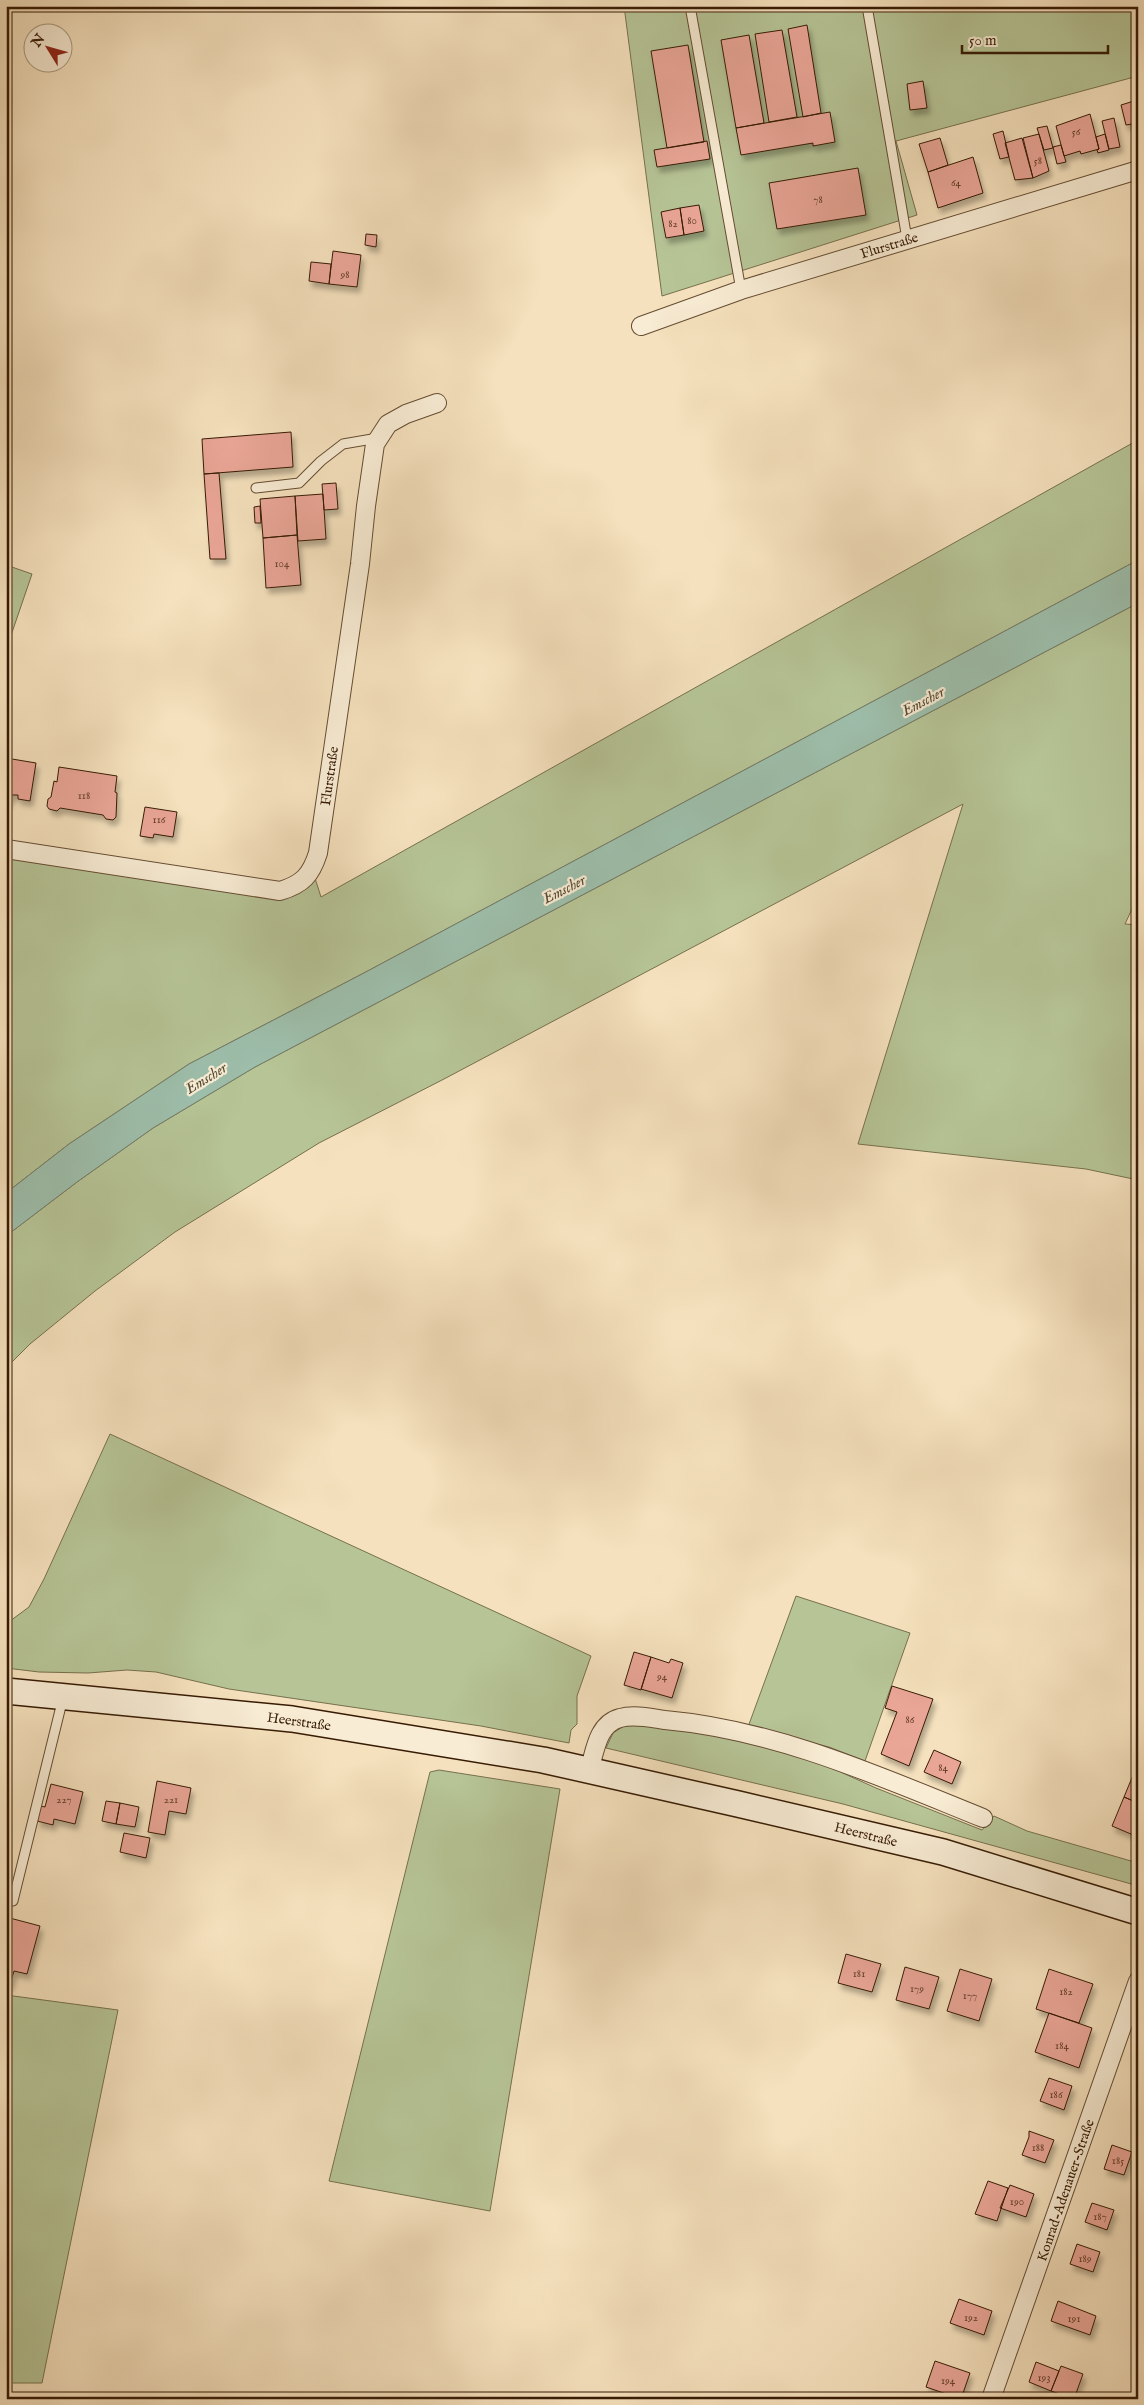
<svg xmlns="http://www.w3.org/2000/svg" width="1144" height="2405" font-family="'IM FELL English',serif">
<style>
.green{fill:#b6c496;stroke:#76704d}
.water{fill:#9dbeab;stroke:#747d68}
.building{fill:#e9a596;stroke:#371b04;filter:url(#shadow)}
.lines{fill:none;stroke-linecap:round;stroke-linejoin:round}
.service-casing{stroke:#664c32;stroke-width:11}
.minor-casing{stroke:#664c32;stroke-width:20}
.secondary-casing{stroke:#371b04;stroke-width:28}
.service{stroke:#f8ecd4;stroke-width:9}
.minor{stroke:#f8ecd4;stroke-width:18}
.secondary{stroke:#f8ecd4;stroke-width:25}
.labels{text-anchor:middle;stroke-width:4.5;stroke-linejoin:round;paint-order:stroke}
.number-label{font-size:11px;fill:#643e28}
.street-label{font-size:14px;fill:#371b04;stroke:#f8ecd4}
.water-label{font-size:15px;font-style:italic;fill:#564c36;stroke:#f8ecd4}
</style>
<defs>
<filter id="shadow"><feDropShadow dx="3" dy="5.5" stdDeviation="2.5" flood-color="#0004"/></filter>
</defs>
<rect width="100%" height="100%" fill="#f5e1bd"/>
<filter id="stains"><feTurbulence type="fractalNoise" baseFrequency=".004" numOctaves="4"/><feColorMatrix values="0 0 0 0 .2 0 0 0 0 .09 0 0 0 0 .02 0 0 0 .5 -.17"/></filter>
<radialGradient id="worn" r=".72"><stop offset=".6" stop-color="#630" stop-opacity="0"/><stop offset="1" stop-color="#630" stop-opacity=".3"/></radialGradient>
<path class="green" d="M 624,6 L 1138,6 L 1138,76 L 896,141 L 917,215 L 662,296 Z
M 1138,440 L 1138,560 L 362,974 L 189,1064 L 69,1144 L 6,1193 L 6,852 L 280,893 L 313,872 L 321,897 Z
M 6,565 L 32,574 L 6,650 Z
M 1138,603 L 1138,896 L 1125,924 L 1138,925 L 1138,1180 L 1086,1169 L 858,1144 L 963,804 L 444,1079 L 319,1143 L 175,1232 L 95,1291 L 30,1344 L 6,1368 L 6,1236 L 77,1182 L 153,1128 L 255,1067 Z
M 110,1434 L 591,1656 L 577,1696 L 577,1724 L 571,1730 L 569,1743 L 481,1726 L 229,1689 L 156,1672 L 127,1670 L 88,1673 L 39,1672 L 6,1668 L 6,1624 L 29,1607 L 44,1579 Z
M 796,1596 L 910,1633 L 865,1761 L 829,1747 L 748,1727 Z
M 627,1724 L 715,1733 L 805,1756 L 876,1788 L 982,1830 L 994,1816 L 1027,1831 L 1138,1863 L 1138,1883 L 1135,1885 L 843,1804 L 606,1748 L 613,1733 Z
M 439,1770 L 560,1789 L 490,2211 L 329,2181 L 430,1772 Z
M 6,1995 L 118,2010 L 42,2383 L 6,2383 Z"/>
<path class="water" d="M 1138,560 L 1138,603 L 255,1067 L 153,1128 L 77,1182 L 6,1236 L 6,1193 L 69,1144 L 189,1064 L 362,974 Z"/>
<path class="building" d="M 807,25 L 821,113 L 803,117 L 788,29 Z
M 782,30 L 797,117 L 769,122 L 755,34 Z
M 749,35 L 764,123 L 736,128 L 721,40 Z
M 688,45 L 704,142 L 667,148 L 651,51 Z
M 923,81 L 927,108 L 910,110 L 907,84 Z
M 1138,98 L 1138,123 L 1126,125 L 1121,105 L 1134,101 L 1134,99 Z
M 830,112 L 835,142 L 813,146 L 813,143 L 741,155 L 736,128 Z
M 1090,114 L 1099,149 L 1081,154 L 1080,151 L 1064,156 L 1056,126 Z
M 1114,118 L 1120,147 L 1109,149 L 1102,121 Z
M 1047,126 L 1053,148 L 1044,150 L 1037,128 Z
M 1003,131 L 1009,157 L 1000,159 L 993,134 Z
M 1039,134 L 1049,171 L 1033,178 L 1023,138 Z
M 1105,134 L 1109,150 L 1098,153 L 1097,150 L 1099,149 L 1096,137 Z
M 940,138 L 948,165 L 928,172 L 919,144 Z
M 1022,138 L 1033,178 L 1015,180 L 1005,143 Z
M 707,141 L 710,159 L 657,167 L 654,150 Z
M 1061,145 L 1066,162 L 1057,164 L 1053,147 Z
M 973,157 L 983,193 L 938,208 L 928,172 Z
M 858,168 L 866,215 L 777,229 L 769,183 Z
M 699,205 L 704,231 L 684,235 L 680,208 Z
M 680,208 L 684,235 L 666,238 L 661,212 Z
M 366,234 L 377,235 L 376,247 L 365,245 Z
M 333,251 L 361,255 L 357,287 L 329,284 Z
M 311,262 L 331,264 L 329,284 L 309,281 Z
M 291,432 L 293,467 L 204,474 L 202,439 Z
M 219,473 L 226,559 L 210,559 L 204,474 Z
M 336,483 L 338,509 L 324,510 L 322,484 Z
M 323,494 L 326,539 L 298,541 L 295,496 Z
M 295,496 L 297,535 L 263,538 L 260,499 Z
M 260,506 L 261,523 L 255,523 L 254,507 Z
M 297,535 L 301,585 L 266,588 L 263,538 Z
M 6,758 L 36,763 L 30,801 L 18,799 L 18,795 L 11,795 L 10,800 L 6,803 Z
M 59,767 L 117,776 L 115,792 L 117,793 L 116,817 L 113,820 L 106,819 L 103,815 L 60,808 L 57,811 L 49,809 L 47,806 L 48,799 L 51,797 L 54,781 L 57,782 Z
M 145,807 L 177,812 L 173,837 L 154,834 L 153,838 L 140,836 Z
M 634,1652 L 651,1657 L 641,1690 L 624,1685 Z
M 651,1657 L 669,1663 L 671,1659 L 683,1663 L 672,1698 L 641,1689 Z
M 892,1686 L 933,1699 L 909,1766 L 881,1754 L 897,1712 L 885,1708 Z
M 934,1750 L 961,1762 L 952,1784 L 924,1772 Z
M 1136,1768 L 1138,1769 L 1138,1803 L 1124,1797 Z
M 157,1781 L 191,1788 L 186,1814 L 169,1811 L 165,1835 L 148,1832 Z
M 51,1784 L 83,1792 L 75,1824 L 54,1819 L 53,1825 L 37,1821 L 41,1806 L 45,1807 Z
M 1124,1797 L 1138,1803 L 1138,1837 L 1112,1826 Z
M 106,1801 L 120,1803 L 116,1824 L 102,1821 Z
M 120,1803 L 139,1807 L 135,1827 L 116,1824 Z
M 124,1833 L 150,1838 L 146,1858 L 120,1852 Z
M 6,1917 L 40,1926 L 27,1974 L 14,1971 L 9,1987 L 6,1986 Z
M 846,1954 L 881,1964 L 872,1992 L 838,1983 Z
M 905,1967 L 939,1977 L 929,2009 L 896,2000 Z
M 960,1969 L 992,1979 L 979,2021 L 947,2011 Z
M 1049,1969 L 1093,1984 L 1079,2023 L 1036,2009 Z
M 1049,2013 L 1092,2028 L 1079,2068 L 1035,2052 Z
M 1049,2078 L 1072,2086 L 1064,2110 L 1040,2101 Z
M 1029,2131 L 1054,2140 L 1045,2163 L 1022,2155 L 1029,2137 Z
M 1112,2145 L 1132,2152 L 1124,2175 L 1104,2169 Z
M 988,2181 L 1008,2188 L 997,2221 L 975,2214 Z
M 1010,2185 L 1034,2194 L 1026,2217 L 1000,2208 Z
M 1092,2203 L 1114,2210 L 1107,2230 L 1085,2222 Z
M 1077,2244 L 1100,2252 L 1093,2272 L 1070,2264 Z
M 959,2299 L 992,2311 L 984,2335 L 950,2323 Z
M 1058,2301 L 1096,2316 L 1090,2335 L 1051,2321 Z
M 935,2361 L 970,2373 L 961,2399 L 926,2387 Z
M 1036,2362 L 1059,2371 L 1051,2391 L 1029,2382 Z
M 1061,2366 L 1083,2374 L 1074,2399 L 1051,2391 Z"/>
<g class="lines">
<g class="service-casing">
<path id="service" d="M 690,6 L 741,290
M 867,6 L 907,239
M 256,488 L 299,483 L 321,461 L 343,444 L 378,438
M 13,1901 L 63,1698"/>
</g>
<g class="minor-casing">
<path id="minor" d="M 641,326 L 741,290 L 1138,170
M 6,849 L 280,891 C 303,884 311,875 318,853 L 360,564 L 366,506 L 375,444 L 388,424 L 406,414 L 437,403
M 589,1771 C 595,1752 597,1724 620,1718 C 634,1714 651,1718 665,1720 C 777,1730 881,1777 983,1818
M 991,2399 L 1138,1981"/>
</g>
<g class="secondary-casing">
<path id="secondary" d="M 6,1691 L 292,1719 L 543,1760 L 738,1804 L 943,1852 L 1138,1912"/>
</g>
<use href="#service" class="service"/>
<use href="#minor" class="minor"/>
<use href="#secondary" class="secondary"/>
</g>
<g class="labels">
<g class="number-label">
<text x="1076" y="135">56</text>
<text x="1038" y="164">58</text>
<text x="956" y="186">64</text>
<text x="818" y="203">78</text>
<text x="692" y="224">80</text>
<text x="673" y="227">82</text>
<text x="345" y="278">98</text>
<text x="282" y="567">104</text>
<text x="84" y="799">118</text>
<text x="159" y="823">116</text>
<text x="662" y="1680">94</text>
<text x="910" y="1723">86</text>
<text x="943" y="1771">84</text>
<text x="64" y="1803">227</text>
<text x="171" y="1803">221</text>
<text x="859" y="1977">181</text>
<text x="917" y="1992">179</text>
<text x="1066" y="1995">182</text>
<text x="970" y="1999">177</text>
<text x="1062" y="2049">184</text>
<text x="1056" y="2098">186</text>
<text x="1038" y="2151">188</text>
<text x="1118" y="2164">185</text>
<text x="1017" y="2205">190</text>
<text x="1100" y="2220">187</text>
<text x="1085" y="2262">189</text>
<text x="971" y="2321">192</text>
<text x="1074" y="2322">191</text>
<text x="1044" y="2381">193</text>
<text x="948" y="2384">194</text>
</g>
<g class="street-label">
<text transform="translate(889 245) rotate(-17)" y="5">Flurstraße</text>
<text transform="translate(329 776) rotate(-82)" y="5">Flurstraße</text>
<text transform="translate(299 1721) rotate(8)" y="5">Heerstraße</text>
<text transform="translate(866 1834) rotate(14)" y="5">Heerstraße</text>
<text transform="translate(1065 2190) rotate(-71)" y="5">Konrad-Adenauer-Straße</text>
</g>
<g class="water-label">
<text transform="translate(923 701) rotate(-28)" y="5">Emscher</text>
<text transform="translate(564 889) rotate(-27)" y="5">Emscher</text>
<text transform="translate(206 1078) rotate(-32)" y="5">Emscher</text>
</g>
</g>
<rect width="1144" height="2405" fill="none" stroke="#f5e1bd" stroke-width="25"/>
<rect x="8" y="8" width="1129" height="2390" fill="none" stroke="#371b04" stroke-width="2.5"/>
<rect x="12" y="12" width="1119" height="2380" fill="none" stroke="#371b04"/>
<g transform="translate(48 48) rotate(307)"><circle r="24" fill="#f8ecd4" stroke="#ab9881"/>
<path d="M0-4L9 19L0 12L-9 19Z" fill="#8f2418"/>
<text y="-8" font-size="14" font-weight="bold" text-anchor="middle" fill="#371b04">N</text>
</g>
<path d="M962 45v8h146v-8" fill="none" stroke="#371b04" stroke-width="2.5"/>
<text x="969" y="45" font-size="15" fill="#371b04" stroke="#f8ecd4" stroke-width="4" paint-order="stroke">50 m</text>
<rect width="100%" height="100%" filter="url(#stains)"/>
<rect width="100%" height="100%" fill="url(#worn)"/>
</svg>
